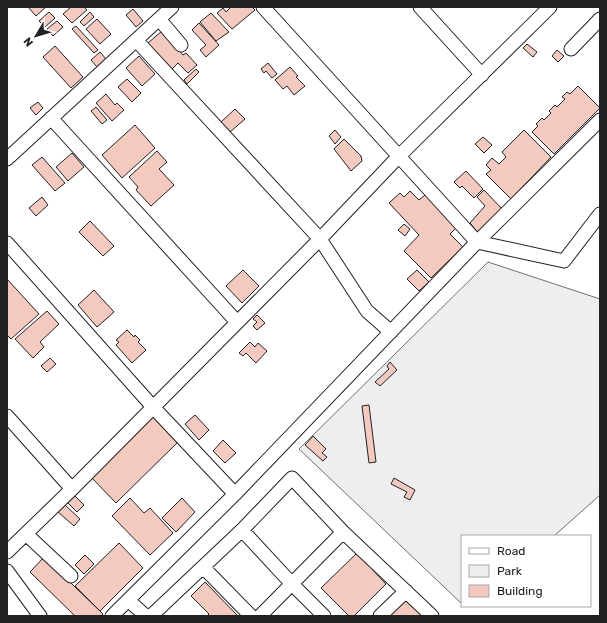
<svg xmlns="http://www.w3.org/2000/svg" width="607" height="623" font-family="Rubik,sans-serif">
<style>
.green{fill:#eee;stroke:#6f6f6f}
.building{fill:#f3c9c0;stroke:#222}
.lines{fill:none;stroke-linecap:round;stroke-linejoin:round}
.minor-casing{stroke:#222;stroke-width:15}
.minor{stroke:#fff;stroke-width:13}
</style>
<rect width="100%" height="100%" fill="#fff"/>
<path class="green" d="M 488,262 L 600,299 L 600,495 L 554,536 L 462,536 L 462,604 L 299,449 Z"/>
<path class="building" d="M 28,7 L 46,7 L 36,16 Z
M 71,7 L 84,7 L 87,10 L 72,23 L 63,14 Z
M 231,7 L 252,7 L 255,10 L 232,29 L 217,13 L 223,8 L 226,12 Z
M 133,9 L 143,21 L 136,27 L 126,15 Z
M 49,12 L 55,18 L 45,27 L 39,21 Z
M 90,12 L 94,17 L 84,26 L 80,22 Z
M 211,13 L 229,32 L 216,41 L 200,22 Z
M 97,19 L 111,34 L 100,44 L 86,29 Z
M 57,21 L 63,27 L 53,36 L 47,29 Z
M 199,23 L 219,45 L 206,57 L 200,50 L 206,45 L 192,30 Z
M 76,26 L 98,50 L 94,53 L 72,29 Z
M 162,31 L 183,55 L 186,53 L 197,65 L 188,73 L 178,63 L 172,69 L 148,43 Z
M 527,44 L 537,52 L 533,57 L 523,48 Z
M 55,46 L 83,77 L 71,88 L 43,57 Z
M 557,50 L 564,56 L 558,62 L 552,56 Z
M 100,52 L 106,59 L 97,67 L 91,60 Z
M 139,56 L 155,74 L 142,86 L 126,68 Z
M 268,63 L 277,74 L 272,78 L 266,71 L 264,73 L 261,69 Z
M 290,67 L 298,76 L 296,77 L 305,86 L 294,95 L 287,86 L 283,89 L 275,80 Z
M 196,69 L 199,72 L 187,84 L 184,80 Z
M 127,79 L 141,93 L 132,102 L 118,87 Z
M 578,86 L 600,108 L 554,154 L 532,132 L 538,126 L 536,124 L 542,118 L 544,120 L 551,113 L 549,111 L 555,105 L 557,107 L 565,99 L 562,97 L 567,92 L 570,94 Z
M 106,94 L 115,105 L 117,103 L 124,110 L 112,121 L 96,103 Z
M 38,102 L 43,108 L 36,115 L 30,108 Z
M 96,107 L 107,120 L 102,124 L 91,111 Z
M 235,109 L 245,119 L 230,132 L 221,122 Z
M 135,125 L 155,148 L 122,178 L 102,155 Z
M 335,130 L 341,137 L 335,144 L 329,136 Z
M 524,130 L 551,157 L 511,199 L 486,174 L 491,170 L 486,165 L 492,158 L 499,164 L 506,157 L 502,152 Z
M 483,137 L 492,145 L 484,153 L 475,144 Z
M 344,139 L 361,156 L 362,161 L 351,171 L 334,149 Z
M 157,151 L 167,162 L 159,169 L 174,185 L 151,206 L 136,190 L 138,187 L 129,177 Z
M 72,153 L 84,167 L 68,181 L 56,167 Z
M 42,157 L 65,183 L 55,191 L 32,165 Z
M 466,171 L 483,189 L 474,198 L 462,186 L 460,188 L 454,182 Z
M 484,190 L 503,210 L 479,234 L 470,223 L 485,206 L 477,197 Z
M 410,191 L 419,200 L 425,195 L 457,227 L 450,234 L 463,247 L 431,278 L 404,251 L 419,235 L 389,203 L 400,193 L 404,197 Z
M 42,197 L 48,205 L 36,216 L 29,208 Z
M 90,221 L 114,246 L 103,256 L 79,232 Z
M 404,224 L 410,229 L 405,236 L 398,230 Z
M 243,270 L 259,286 L 242,303 L 226,286 Z
M 417,270 L 429,282 L 419,291 L 407,279 Z
M 7,279 L 39,314 L 11,339 L 7,335 Z
M 94,290 L 114,312 L 97,327 L 78,305 Z
M 47,311 L 59,324 L 40,342 L 44,347 L 33,358 L 15,339 Z
M 257,315 L 265,323 L 257,330 L 253,326 L 257,322 L 253,319 Z
M 127,330 L 134,337 L 135,335 L 140,340 L 138,342 L 146,350 L 132,363 L 116,345 L 119,342 L 116,340 Z
M 250,342 L 255,347 L 258,343 L 267,351 L 256,363 L 246,353 L 243,356 L 239,353 Z
M 50,358 L 56,364 L 47,372 L 41,366 Z
M 390,362 L 397,370 L 380,386 L 375,382 L 389,369 L 387,366 Z
M 369,405 L 376,462 L 369,463 L 362,406 Z
M 152,415 L 178,442 L 116,503 L 90,476 Z
M 195,415 L 209,430 L 199,440 L 185,424 Z
M 313,436 L 326,449 L 322,453 L 327,457 L 323,461 L 305,445 Z
M 223,440 L 236,453 L 225,463 L 213,451 Z
M 394,478 L 415,490 L 410,500 L 404,497 L 407,492 L 391,484 Z
M 75,496 L 84,505 L 77,512 L 68,503 Z
M 130,498 L 144,513 L 150,508 L 173,533 L 150,555 L 112,516 Z
M 182,498 L 195,512 L 176,532 L 162,518 Z
M 65,505 L 80,519 L 74,526 L 58,512 Z
M 119,543 L 143,568 L 100,611 L 75,586 Z
M 357,553 L 386,584 L 354,616 L 349,616 L 321,588 Z
M 85,555 L 94,564 L 84,574 L 75,565 Z
M 44,557 L 103,614 L 101,616 L 75,616 L 30,572 Z
M 205,582 L 237,615 L 236,616 L 207,616 L 209,614 L 191,596 Z
M 403,598 L 413,608 L 416,605 L 423,613 L 420,615 L 421,616 L 385,616 Z"/>
<g class="lines">
<g class="minor-casing">
<path id="minor" d="M 263,7 L 477,242 L 564,261 L 600,214
M 420,7 L 482,75
M 159,19 L 181,45
M 136,40 L 320,239 L 367,311 L 391,332
M 571,49 L 600,19
M 51,118 L 237,322
M 7,159 L 172,7
M 7,243 L 153,407 L 235,494
M 7,416 L 72,489
M 242,530 L 292,584 L 324,616
M 26,534 L 71,576
M 7,552 L 72,489 L 320,239 L 399,156 L 550,7
M 203,567 L 251,616
M 7,571 L 40,616
M 129,601 L 146,616
M 112,616 L 235,494 L 477,242 L 600,120
M 151,616 L 242,530 L 292,478 L 343,532 L 432,616
M 260,616 L 343,532
M 380,616 L 406,591"/>
</g>
<use href="#minor" class="minor"/>
</g>
<rect width="607" height="623" fill="none" stroke="#222222" stroke-width="16"/>
<rect x="461" y="535" width="130" height="72" fill="#ffffff" stroke="#a7a7a7"/>
<rect x="469" y="548" width="20" height="6" fill="#ffffff" stroke="#a7a7a7"/>
<text x="497" y="555" font-size="12" fill="#222222">Road</text>
<rect x="469" y="565" width="20" height="12" fill="#eeeeee" stroke="#a7a7a7"/>
<text x="497" y="575" font-size="12" fill="#222222">Park</text>
<rect x="469" y="585" width="20" height="12" fill="#f3c9c0" stroke="#a7a7a7"/>
<text x="497" y="595" font-size="12" fill="#222222">Building</text>
<g transform="translate(36 36) rotate(232)" stroke="#ffffff" stroke-width="3" paint-order="stroke">
<path d="M0-3L7 15L0 10L-7 15Z" fill="#222222"/>
<text y="-6" font-size="11" font-weight="bold" text-anchor="middle" fill="#222222">N</text>
</g>
</svg>
